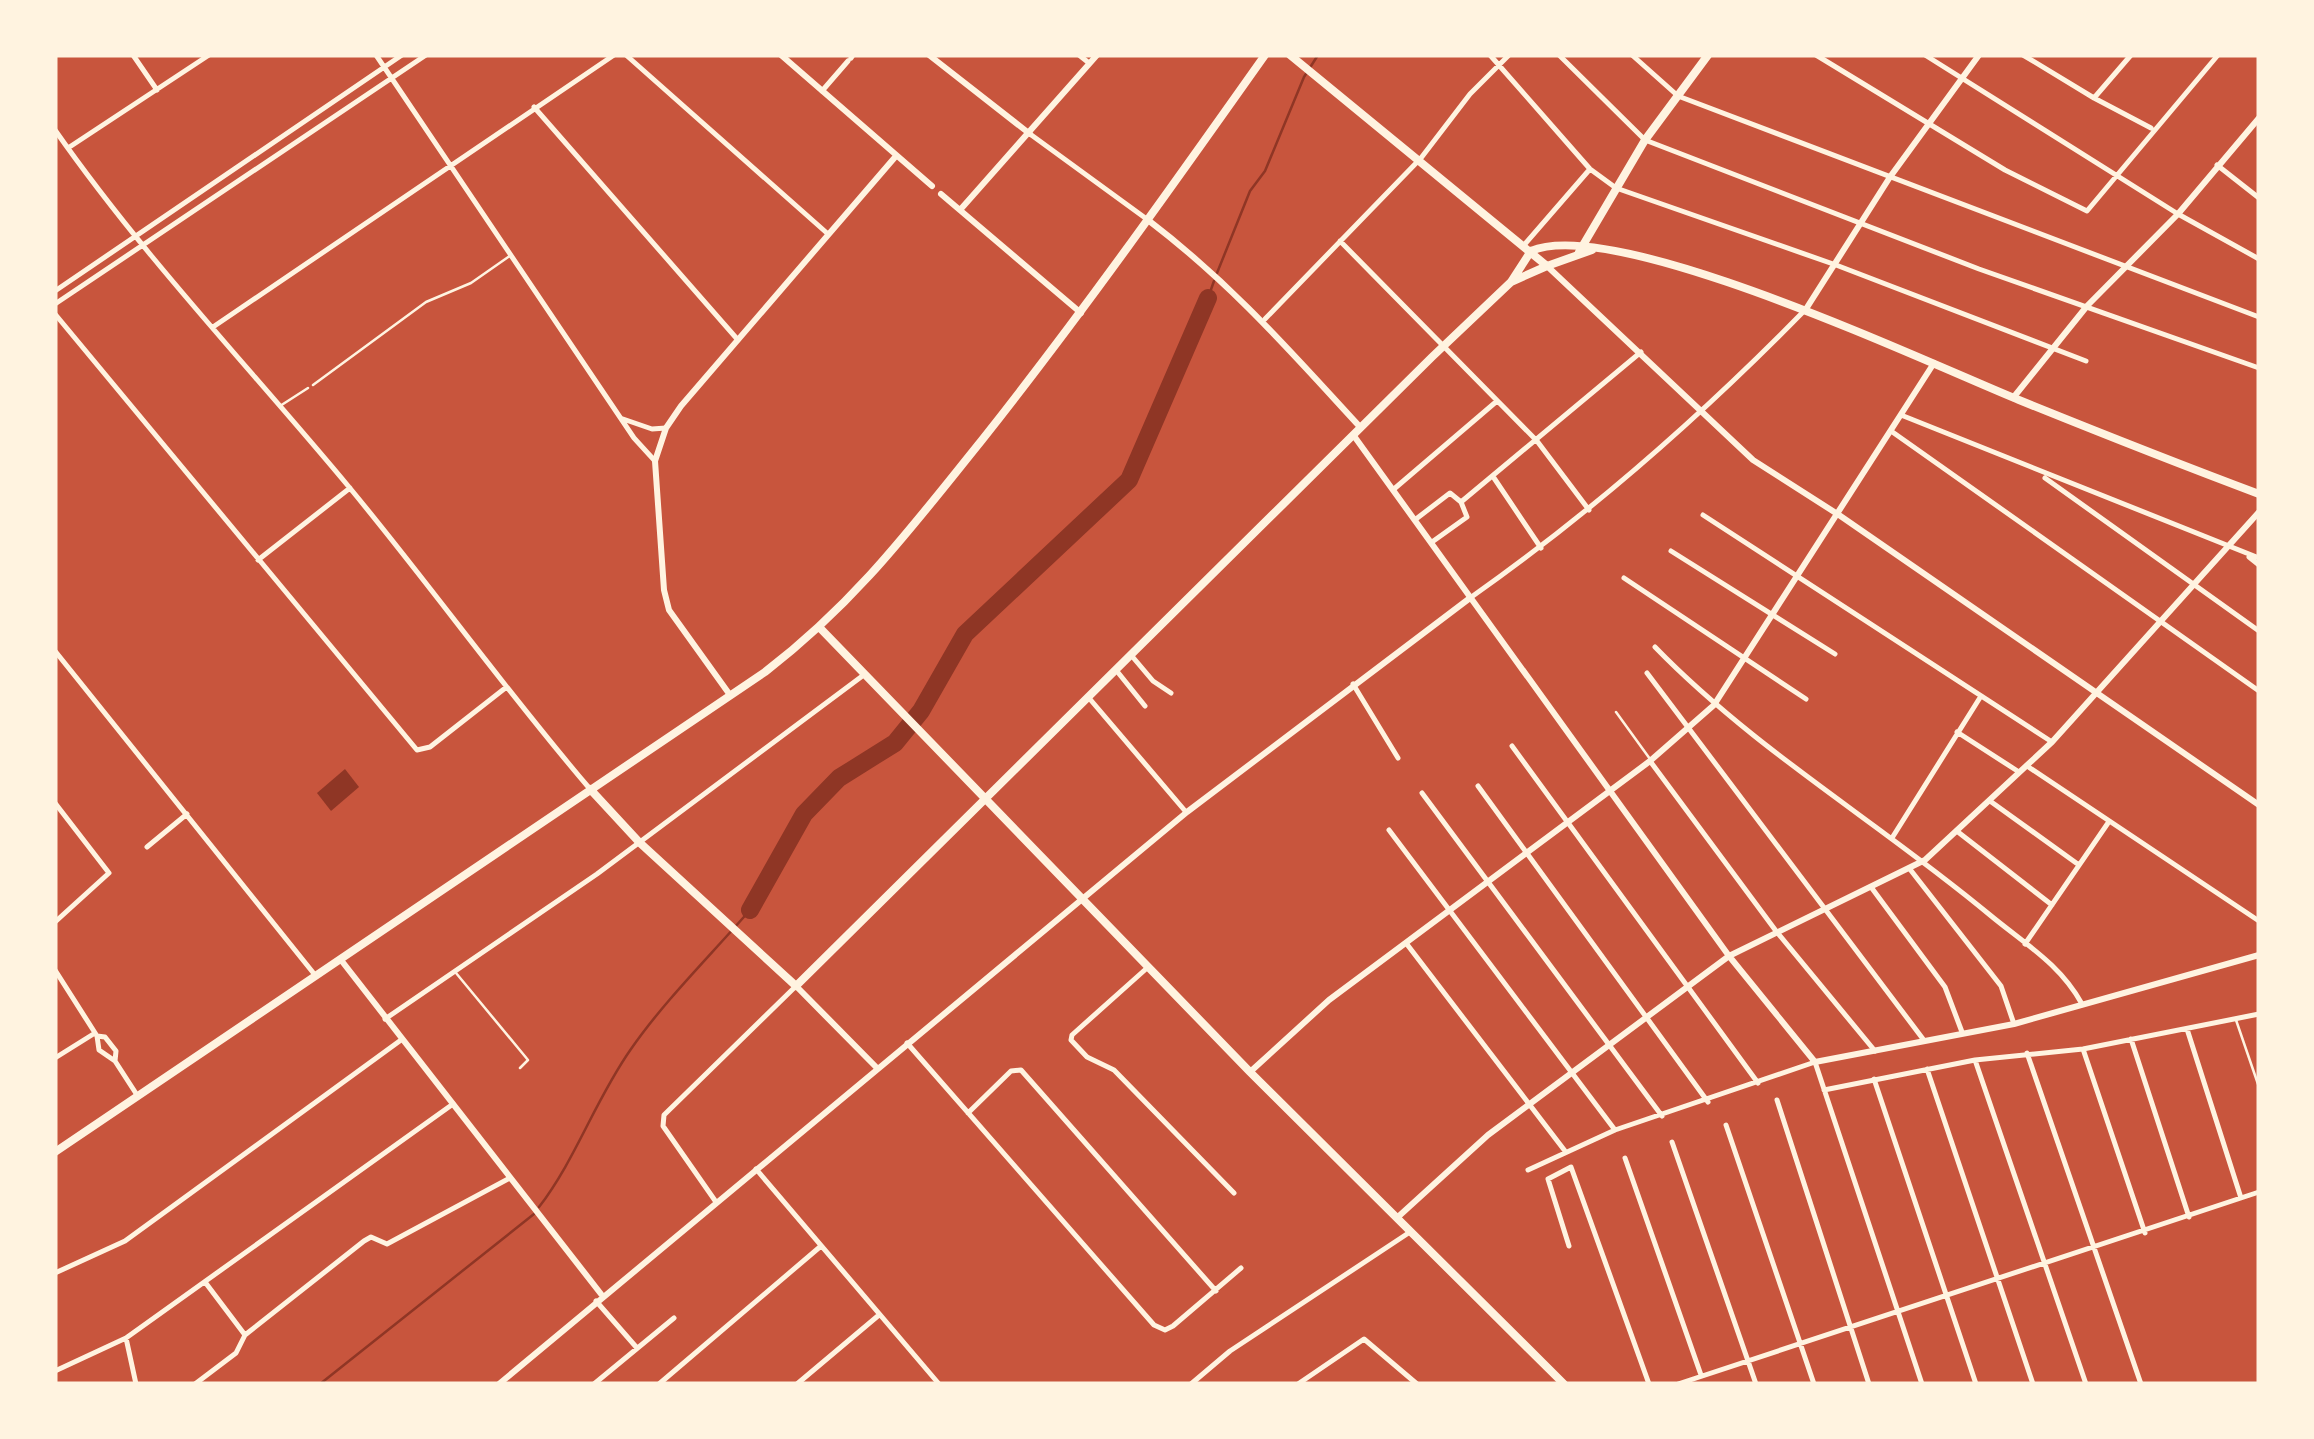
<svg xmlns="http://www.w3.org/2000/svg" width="2314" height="1439" font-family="'IBM Plex Serif',serif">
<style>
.water{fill:#8f3625}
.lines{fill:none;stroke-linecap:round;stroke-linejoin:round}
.stream{stroke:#8f3625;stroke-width:2.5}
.river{stroke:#8f3625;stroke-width:18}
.service{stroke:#fff3e0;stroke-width:2.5}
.minor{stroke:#fff3e0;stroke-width:5}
.tertiary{stroke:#fff3e0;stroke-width:6}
.secondary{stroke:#fff3e0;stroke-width:8}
.primary{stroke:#fff3e0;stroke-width:8}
</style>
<rect width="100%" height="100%" fill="#c8553d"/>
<path class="water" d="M 345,769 L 359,787 L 331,811 L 317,793 Z"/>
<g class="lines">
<path class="stream" d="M 1217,273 L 1250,191 L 1265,171 L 1304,77 L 1318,55
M 1208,298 L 1214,281
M 539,1207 C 576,1159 595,1100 631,1049 C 665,1000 711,955 750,910
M 320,1384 L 534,1214"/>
<path class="river" d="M 750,910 L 804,814 L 839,778 L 895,743 L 921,711 L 965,634 L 1129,480 L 1208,298"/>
<path class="service" d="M 313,385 L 426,302 L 471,283 L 511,255
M 280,406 L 308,388
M 1616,712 L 1650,759
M 456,973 L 528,1060 L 520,1068
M 2236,1020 L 2259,1087"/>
<path class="minor" d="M 133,55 L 157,90
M 376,55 L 634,438 L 655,461
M 626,55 L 828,234
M 1079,55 L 1089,63
M 1490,55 L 1590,169 L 1616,188 L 1836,265 L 2086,361
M 1559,55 L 1645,140 L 1979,269 L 2259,368
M 1632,55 L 1678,96 L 2259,317
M 1816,55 L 2005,170 L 2087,211 L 2218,55
M 1925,55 L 2178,214 L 2259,259
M 2023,55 L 2094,98
M 2131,55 L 2094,98 L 2151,128
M 851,58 L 853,55
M 822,91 L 848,61
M 534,107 L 738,340
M 55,130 C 143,256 251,369 349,487 C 431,586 506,691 590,789
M 1030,134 L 1148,220
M 68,148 L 209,55
M 2217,165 L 2259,198
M 1340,241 L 1537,441 L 1589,510
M 1524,245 L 1590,169
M 55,291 L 402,55
M 55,304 L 426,55
M 55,314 L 417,750 L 430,747 L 504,689
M 1265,319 L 1421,158 L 1470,94 L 1509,55
M 213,327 L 614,55
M 1901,415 L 2259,558
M 623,419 L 652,429 L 666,428
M 1891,431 L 2259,691
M 1494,478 L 1541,548
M 2045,478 L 2259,631
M 1394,489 L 1497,401
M 1461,502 L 1641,352
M 1703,515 L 2052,742
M 1416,519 L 1450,493 L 1461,502 L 1467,517 L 1432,542
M 1671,551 L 1835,654
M 2249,557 L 2259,565
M 258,560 L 350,488
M 1624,578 L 1806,699
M 1470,598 C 1591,513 1700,417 1804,311
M 1655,647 C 1755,750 1880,823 1990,915 C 2025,944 2060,964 2082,1004
M 55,651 L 315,975
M 1131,655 L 1153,681 L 1171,693
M 1116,670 L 1145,706
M 1647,673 L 1923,1039
M 1353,684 L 1398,758
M 1089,698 L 1186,812
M 1957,732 L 2019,772
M 1512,746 L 1758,1083
M 1650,761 L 1776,931 L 1875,1051
M 2027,766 L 2259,921
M 1478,786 L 1708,1102
M 1422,793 L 1662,1116
M 1990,801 L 2079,865
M 55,803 L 109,873 L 55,922
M 1389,830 L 1615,1130
M 1958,832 L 2052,905
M 1892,838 L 1981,696
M 147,847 L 187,814
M 1909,868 L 2001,986 L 2014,1024
M 1871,887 L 1945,987 L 1962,1032
M 1406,943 L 1565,1151
M 2025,944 L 2108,823
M 1147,968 L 1072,1035 L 1071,1040 L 1087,1057 L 1114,1070 L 1234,1193
M 55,970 L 97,1036 L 99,1050 L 115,1061
M 385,1019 L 597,874 L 865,674
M 2187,1029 L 2241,1198
M 97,1036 L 105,1037 L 116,1051 L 115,1061 L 137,1095
M 2131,1039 L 2189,1217
M 907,1043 L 1154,1325 L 1165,1330 L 1173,1326 L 1241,1268
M 2083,1049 L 2145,1233
M 2027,1053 L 2141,1384
M 55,1058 L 95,1033
M 1975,1060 L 2086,1384
M 1927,1069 L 2033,1384
M 1874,1079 L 1976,1384
M 1824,1090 L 1975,1060 L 2083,1049 L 2259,1014
M 1777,1100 L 1869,1384
M 968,1113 L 1011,1071 L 1021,1070 L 1216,1291
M 1726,1125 L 1814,1384
M 1672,1142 L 1756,1384
M 1625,1158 L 1701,1375
M 756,1169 L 939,1384
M 1528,1170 L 1615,1130 L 1815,1062 L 1922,1384
M 716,1202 L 663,1126 L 664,1115 L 795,987
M 1569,1246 L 1548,1179 L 1571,1167 L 1649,1384
M 55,1273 L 125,1241 L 401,1040
M 205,1282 L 245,1335
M 596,1301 L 637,1348
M 126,1338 L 136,1384
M 55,1371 L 126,1338 L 453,1104
M 195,1384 L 236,1353 L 245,1335 L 364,1241 L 371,1237 L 387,1244 L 510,1178
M 594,1384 L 674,1318
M 659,1384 L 821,1246
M 797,1384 L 879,1315
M 1191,1384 L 1230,1351 L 1410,1232
M 1298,1384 L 1364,1339 L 1417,1384
M 1678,1384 L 2259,1192"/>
<path class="tertiary" d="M 781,55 L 932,186
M 929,55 L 1030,134
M 941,194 L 1081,313
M 960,210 L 1097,55
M 1148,220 C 1233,285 1290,351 1361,428
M 1547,266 L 1753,460 L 1839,515 L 2259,805
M 1806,309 L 1890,177 L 1979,55
M 2013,398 L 2087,306 L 2178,214 L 2259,118
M 1354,436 L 1729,956 L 1815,1062 L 2014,1024 L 2259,955
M 730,695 L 669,610 L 664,590 L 655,461 L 666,428 L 681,406 L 896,156
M 341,960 L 601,1294
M 796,986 L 877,1068
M 1250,1072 L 1329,1000 L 1650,761 L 1714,705 L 1934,363
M 1399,1216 L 1488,1135 L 1729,956 L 1925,860 L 2052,742 L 2259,512
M 499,1384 L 1187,812 L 1470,598"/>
<path class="secondary" d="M 1579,252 L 1645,140 L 1708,55
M 1511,282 L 1531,251
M 820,628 L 1250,1072 L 1564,1384
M 590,789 L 639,842 L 796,986 L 1432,357 L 1511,282 L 1547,266
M 55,1152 L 765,672 C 856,602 911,528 982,440 C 1081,315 1173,185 1265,55"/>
<path class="primary" d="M 1290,55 L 1547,266 L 1592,250
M 1531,251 C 1615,215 1928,363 2019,400 C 2098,432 2179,464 2259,494"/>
</g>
<rect width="2314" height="1439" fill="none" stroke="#fff3e0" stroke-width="115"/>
</svg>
